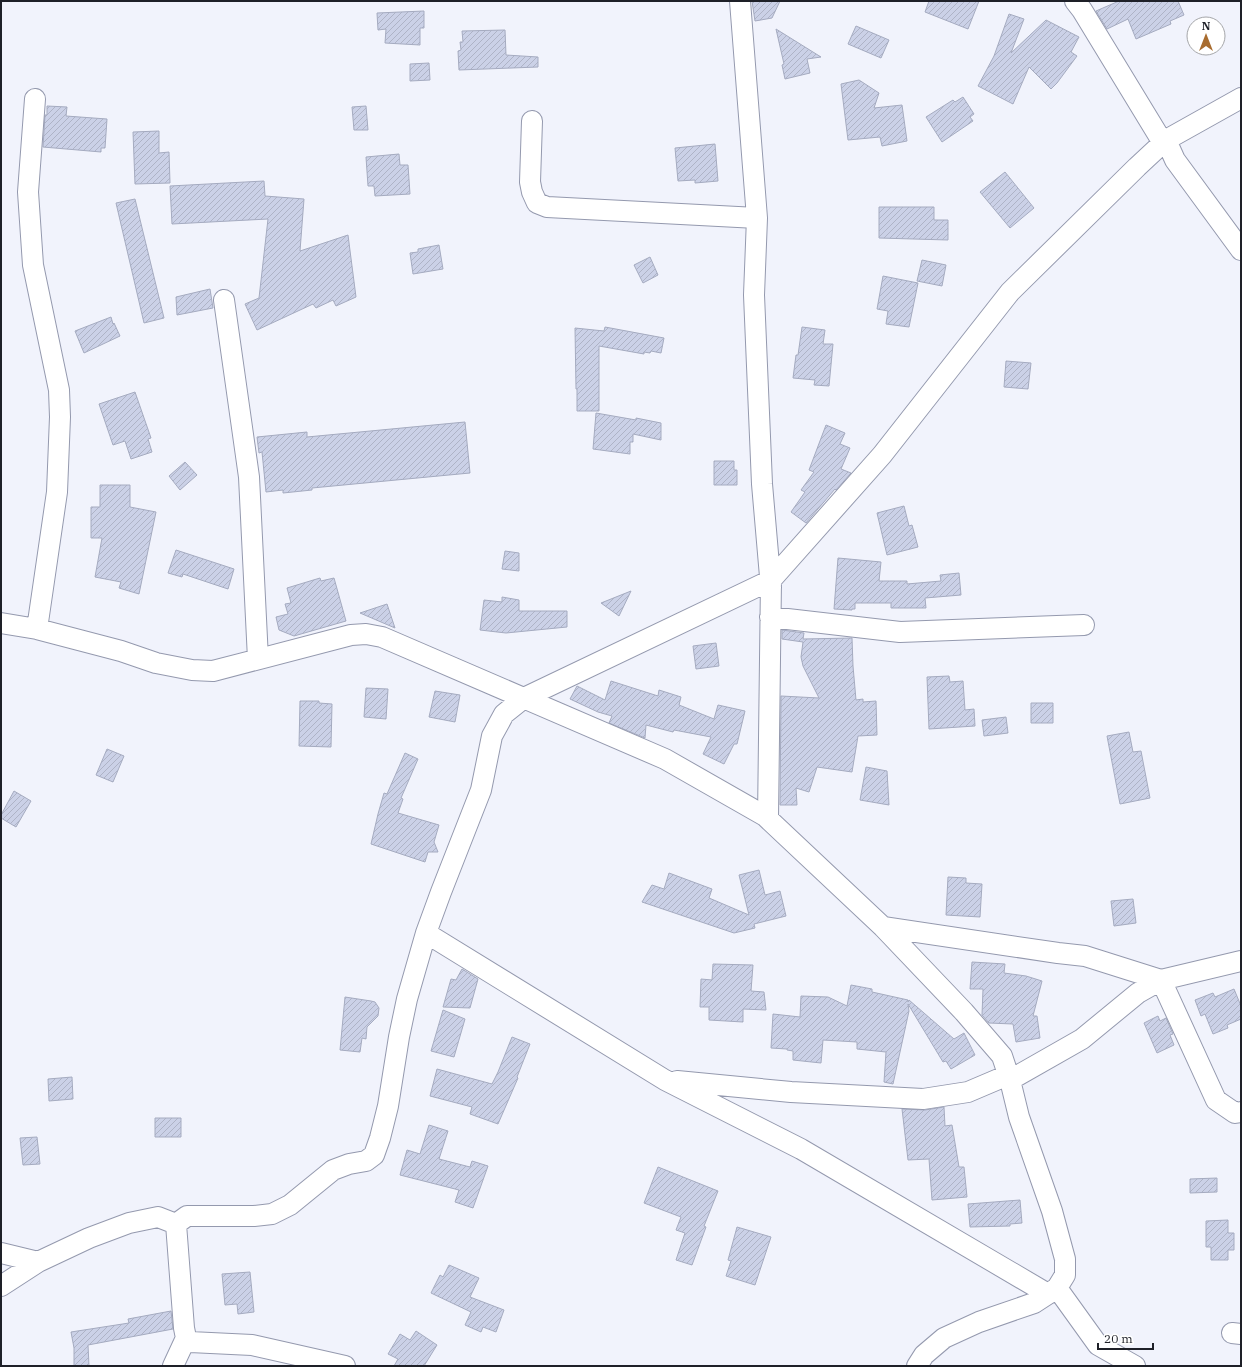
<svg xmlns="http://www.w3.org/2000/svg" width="1242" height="1367" font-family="'IBM Plex Serif',serif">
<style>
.building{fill:url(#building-hatch);stroke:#a5abc0}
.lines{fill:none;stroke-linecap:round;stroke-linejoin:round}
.minor-casing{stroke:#9499ae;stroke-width:22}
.minor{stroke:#fff;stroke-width:20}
</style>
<defs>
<pattern id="building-hatch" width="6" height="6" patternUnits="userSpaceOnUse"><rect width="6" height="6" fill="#cbd1e7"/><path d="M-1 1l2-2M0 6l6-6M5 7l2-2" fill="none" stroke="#aeb3c6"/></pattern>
</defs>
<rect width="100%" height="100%" fill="#f1f3fc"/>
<path class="building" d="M 752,1 L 780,1 L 772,18 L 755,21 Z
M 929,1 L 979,1 L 968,29 L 925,12 Z
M 1119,1 L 1178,1 L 1184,15 L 1170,21 L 1171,24 L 1136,39 L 1128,19 L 1107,29 L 1096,11 Z
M 424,11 L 424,28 L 420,28 L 420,45 L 385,43 L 386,29 L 378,30 L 377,13 Z
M 1009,14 L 1024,19 L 1011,53 L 1046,20 L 1079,37 L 1071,52 L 1077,56 L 1057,83 L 1051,89 L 1029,67 L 1013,104 L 978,86 L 994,56 Z
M 856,26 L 889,40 L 881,58 L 848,44 Z
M 776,29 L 821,57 L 807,59 L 810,73 L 785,79 L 782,65 L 784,64 Z
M 505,30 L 506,55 L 538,57 L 538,67 L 459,70 L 458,51 L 461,50 L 460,42 L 463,42 L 462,31 Z
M 429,63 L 430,80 L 410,81 L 410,64 Z
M 859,80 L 879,93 L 874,108 L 902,105 L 907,141 L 882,146 L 880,137 L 848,140 L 841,84 Z
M 963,97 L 974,114 L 970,117 L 973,121 L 942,142 L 926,117 L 953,100 L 955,102 Z
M 47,106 L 67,107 L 66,116 L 107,119 L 105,148 L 101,148 L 101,152 L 43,147 L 45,115 L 47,115 Z
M 366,106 L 368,130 L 354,130 L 352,107 Z
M 159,131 L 159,153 L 169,152 L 170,183 L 135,184 L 133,132 Z
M 715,144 L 718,181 L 695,183 L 695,180 L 678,181 L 675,148 Z
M 399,154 L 400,165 L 408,165 L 410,194 L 375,196 L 374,186 L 368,186 L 366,157 Z
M 1005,172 L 1034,208 L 1010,228 L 980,192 Z
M 264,181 L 265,196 L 304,199 L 300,251 L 348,235 L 356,297 L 336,306 L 333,300 L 316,308 L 313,304 L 257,330 L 245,304 L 259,298 L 268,219 L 172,224 L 170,186 Z
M 135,199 L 164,318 L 144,323 L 116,203 Z
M 879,207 L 934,207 L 934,220 L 948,220 L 948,240 L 879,238 Z
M 439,245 L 443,269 L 413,274 L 410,253 L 418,252 L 418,249 Z
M 650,257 L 658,275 L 643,283 L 634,265 Z
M 922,260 L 946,265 L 942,286 L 917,281 Z
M 883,276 L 918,283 L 909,327 L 886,324 L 888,311 L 877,309 Z
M 210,289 L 213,308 L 177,315 L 176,297 Z
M 111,317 L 113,324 L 114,323 L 120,336 L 84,353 L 75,331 Z
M 605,327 L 664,338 L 661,353 L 651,351 L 650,353 L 644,352 L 644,354 L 599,346 L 599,411 L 577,411 L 577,389 L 576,389 L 575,328 L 604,331 Z
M 802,327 L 825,330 L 823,344 L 833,344 L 829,386 L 814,385 L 815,380 L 793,378 L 796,355 L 798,355 Z
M 1006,361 L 1031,363 L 1028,389 L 1004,387 Z
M 135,392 L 151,438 L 148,439 L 152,452 L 131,459 L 125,441 L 113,445 L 99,404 Z
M 596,413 L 636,420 L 636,418 L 661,423 L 661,440 L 633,434 L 633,442 L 630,442 L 630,454 L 593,449 Z
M 465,422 L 470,473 L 312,488 L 312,490 L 283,493 L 283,490 L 266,492 L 262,452 L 259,453 L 257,437 L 307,432 L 307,437 Z
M 826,425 L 845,433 L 840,444 L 850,448 L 841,469 L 851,473 L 836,490 L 835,489 L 806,523 L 791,512 L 805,492 L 801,490 L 814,472 L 809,470 Z
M 714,461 L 734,461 L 734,470 L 737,470 L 737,485 L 714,485 Z
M 185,462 L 197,475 L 180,490 L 169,476 Z
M 100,485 L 130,485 L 130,507 L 156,512 L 139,594 L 119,588 L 121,582 L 95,577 L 102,538 L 91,538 L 91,507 L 100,507 Z
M 904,506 L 909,526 L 912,525 L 918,547 L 887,555 L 877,513 Z
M 176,550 L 234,569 L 228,589 L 183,574 L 182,577 L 168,573 Z
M 505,551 L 519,553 L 519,571 L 502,569 Z
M 838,558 L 881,562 L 879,581 L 907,581 L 907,584 L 941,581 L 940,575 L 959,573 L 961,595 L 925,598 L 926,608 L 891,608 L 891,603 L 855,603 L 855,609 L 852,609 L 852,610 L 834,609 Z
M 320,578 L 321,581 L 334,578 L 346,621 L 294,636 L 279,630 L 276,617 L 288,614 L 285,604 L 291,603 L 287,588 Z
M 631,591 L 619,616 L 601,603 Z
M 502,597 L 519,600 L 519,611 L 567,611 L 567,627 L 506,633 L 480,630 L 484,600 L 502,602 Z
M 387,604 L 395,628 L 360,613 Z
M 782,630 L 804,633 L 803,639 L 852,638 L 853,666 L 856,700 L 863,699 L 863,702 L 876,701 L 877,735 L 858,736 L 852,772 L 817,767 L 809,792 L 796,788 L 797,805 L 780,805 L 781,696 L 819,698 L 803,666 L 801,657 L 803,642 L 782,639 Z
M 716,643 L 719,666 L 696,669 L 693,646 Z
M 949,676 L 950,682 L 963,681 L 965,710 L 974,709 L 975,726 L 929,729 L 927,677 Z
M 611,681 L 658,696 L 659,690 L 681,697 L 679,705 L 714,719 L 718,705 L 745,711 L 737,744 L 734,744 L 724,764 L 703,754 L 711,737 L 674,730 L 673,732 L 646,725 L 645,738 L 609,723 L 612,716 L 598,712 L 570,699 L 577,686 L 605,700 Z
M 366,688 L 388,689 L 386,719 L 364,717 Z
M 435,691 L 460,695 L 455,722 L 429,717 Z
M 300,701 L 319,701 L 319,703 L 332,704 L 331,747 L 299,746 Z
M 1031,703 L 1053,703 L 1053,723 L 1031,723 Z
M 1006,717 L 1008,733 L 984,736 L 982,720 Z
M 1129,732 L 1133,752 L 1141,751 L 1150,798 L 1120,804 L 1107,736 Z
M 107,749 L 124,756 L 113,782 L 96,775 Z
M 405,753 L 418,759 L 401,798 L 403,799 L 398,813 L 439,825 L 434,842 L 438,852 L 428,852 L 425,862 L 371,844 L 378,814 L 384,793 L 387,794 Z
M 866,767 L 887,771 L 889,805 L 860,800 Z
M 14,791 L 31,801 L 16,827 L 1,818 L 1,815 Z
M 759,870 L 765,895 L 780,891 L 786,916 L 754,924 L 755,928 L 734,933 L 642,902 L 652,885 L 664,889 L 669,873 L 712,889 L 709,898 L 749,915 L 739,875 Z
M 948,877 L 966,878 L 966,883 L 982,884 L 980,917 L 946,915 Z
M 1133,899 L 1136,923 L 1114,926 L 1111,901 Z
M 972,962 L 1005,964 L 1004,973 L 1026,976 L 1042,981 L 1033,1016 L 1037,1016 L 1040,1038 L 1016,1042 L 1013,1024 L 989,1023 L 982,1015 L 983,989 L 970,989 Z
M 713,964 L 753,965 L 751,991 L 764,992 L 766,1010 L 743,1009 L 743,1022 L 709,1020 L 709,1007 L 700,1007 L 701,979 L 712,980 Z
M 462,969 L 478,979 L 470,1008 L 443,1007 L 451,979 L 456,980 Z
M 851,985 L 872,989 L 872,992 L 908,1000 L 908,1002 L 909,1000 L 954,1039 L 964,1033 L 975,1055 L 951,1069 L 946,1061 L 943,1062 L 908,1004 L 909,1011 L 893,1084 L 884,1082 L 886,1052 L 857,1049 L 857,1042 L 823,1040 L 821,1063 L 793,1060 L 793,1051 L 787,1050 L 787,1049 L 771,1048 L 773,1014 L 800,1017 L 801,996 L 828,997 L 847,1006 Z
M 1234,989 L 1241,1006 L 1241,1019 L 1227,1025 L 1228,1028 L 1213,1034 L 1205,1014 L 1201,1016 L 1195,1000 L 1213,993 L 1215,997 Z
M 345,997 L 371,1001 L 375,1002 L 379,1008 L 378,1016 L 367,1027 L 366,1039 L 362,1038 L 360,1052 L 340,1050 Z
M 443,1010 L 465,1019 L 454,1057 L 431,1051 Z
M 1158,1016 L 1160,1021 L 1166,1018 L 1173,1034 L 1170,1035 L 1174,1045 L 1157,1053 L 1144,1023 Z
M 512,1037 L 530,1044 L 517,1077 L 518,1078 L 498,1124 L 470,1114 L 472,1107 L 430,1096 L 437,1069 L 492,1084 L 498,1072 Z
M 72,1077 L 73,1099 L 49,1101 L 48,1079 Z
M 944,1107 L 945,1126 L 952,1125 L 959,1167 L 964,1167 L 967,1197 L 932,1200 L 929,1159 L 908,1160 L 902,1109 L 925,1110 Z
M 155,1118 L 181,1118 L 181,1137 L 155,1137 Z
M 429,1125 L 448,1131 L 439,1159 L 470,1167 L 472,1161 L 488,1166 L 473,1208 L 455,1202 L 459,1190 L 400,1175 L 407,1150 L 420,1154 Z
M 37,1137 L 40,1164 L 23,1165 L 20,1138 Z
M 658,1167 L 718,1191 L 704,1226 L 706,1227 L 692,1265 L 676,1260 L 685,1233 L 676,1230 L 681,1217 L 644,1203 Z
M 1217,1178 L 1217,1192 L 1190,1193 L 1190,1179 Z
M 1020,1200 L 1022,1223 L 1010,1224 L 1010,1226 L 970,1227 L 968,1204 Z
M 1228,1220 L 1228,1233 L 1234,1233 L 1234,1250 L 1228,1250 L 1228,1260 L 1211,1260 L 1211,1247 L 1206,1247 L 1206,1221 Z
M 737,1227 L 771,1237 L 755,1285 L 726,1276 L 731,1261 L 728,1260 Z
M 449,1265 L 479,1278 L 470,1297 L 504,1310 L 496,1332 L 483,1327 L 481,1332 L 465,1325 L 471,1312 L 431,1293 L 440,1275 L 443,1277 Z
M 250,1272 L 254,1312 L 238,1314 L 237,1304 L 225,1305 L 222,1274 Z
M 171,1311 L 173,1329 L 88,1345 L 89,1366 L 74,1366 L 74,1348 L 71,1332 L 129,1323 L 128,1319 Z
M 416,1331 L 437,1345 L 424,1366 L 394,1366 L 398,1359 L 388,1354 L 400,1334 L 410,1340 Z"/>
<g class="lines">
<g class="minor-casing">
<path id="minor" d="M 740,1 L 757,218 L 754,295 L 762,484 L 771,588
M 1075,1 L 1082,10 L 1163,143
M 35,99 L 28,192 L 33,265 L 59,390 L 60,417 L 57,492 L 37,629
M 532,121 L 530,182 L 532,192 L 537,203 L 547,207 L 757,218
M 1166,140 L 1175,160 L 1241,250
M 224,300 L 249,477 L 258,659
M 770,617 L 900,632 L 1084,625
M 1,623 L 37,629 L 121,651 L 156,663 L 192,670 L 213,671 L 351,635 L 366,634 L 382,637 L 665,759 L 765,816 L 883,927 L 964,1012 L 1002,1056 L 1010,1080 L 1019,1117 L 1052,1211 L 1065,1259 L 1065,1275 L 1057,1288 L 1034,1303 L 979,1322 L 944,1338 L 924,1355 L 917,1366
M 768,818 L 771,580 L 882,455 L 1010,292 L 1137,167 L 1166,140 L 1241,98
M 883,927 L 1058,953 L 1085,956 L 1161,980 L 1241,961
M 426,933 L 665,1080 L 801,1149 L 1048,1294
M 1010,1080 L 1082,1039 L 1138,993 L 1161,980 L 1216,1100 L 1235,1113 L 1241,1112
M 677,1081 L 791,1092 L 923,1099 L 968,1092 L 1008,1075
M 176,1224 L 187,1216 L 254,1216 L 272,1214 L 290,1205 L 333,1170 L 349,1164 L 366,1161 L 374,1155 L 380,1138 L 388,1106 L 399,1037 L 407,999 L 426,933 L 441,892 L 481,790 L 492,736 L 504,714 L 524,698 L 771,580
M 176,1224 L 184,1328 L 186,1338 L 190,1342 L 252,1345 L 345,1366
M 1,1253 L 38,1262
M 1,1286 L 38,1262 L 89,1238 L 129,1223 L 158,1217 L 176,1224
M 1057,1288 L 1098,1345 L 1135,1366
M 1232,1333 L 1241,1334
M 173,1366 L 186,1338"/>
</g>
<use href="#minor" class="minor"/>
</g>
<rect width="1242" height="1367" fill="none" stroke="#1e2028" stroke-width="4"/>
<g transform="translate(1206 36)"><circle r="19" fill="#ffffff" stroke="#a5a6a9"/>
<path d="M0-3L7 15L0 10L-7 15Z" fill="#a86c2f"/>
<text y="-6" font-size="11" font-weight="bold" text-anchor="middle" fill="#1e2028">N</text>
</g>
<path d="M1098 1343v6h55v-6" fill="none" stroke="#1e2028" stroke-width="2"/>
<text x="1104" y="1343" font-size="12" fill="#1e2028" stroke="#ffffff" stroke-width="3" paint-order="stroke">20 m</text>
</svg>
